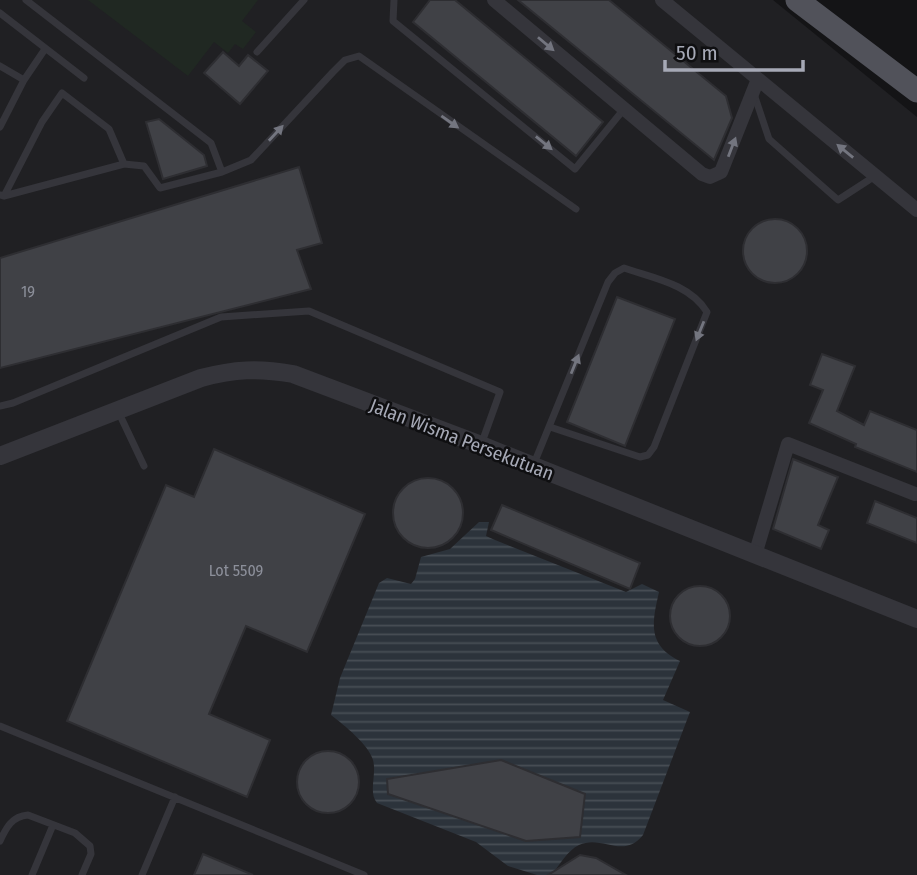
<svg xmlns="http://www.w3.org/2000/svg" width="917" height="875" font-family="'Fira Sans Condensed',sans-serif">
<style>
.built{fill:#202023}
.grass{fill:#202822}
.water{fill:url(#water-rules)}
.building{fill:#404146;stroke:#2e2e32;stroke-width:2}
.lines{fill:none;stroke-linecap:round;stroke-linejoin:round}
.service{stroke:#35353b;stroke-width:7}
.minor{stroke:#35353b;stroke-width:14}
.tertiary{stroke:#35353b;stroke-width:18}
.primary{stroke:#51525a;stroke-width:23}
.oneway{fill:#73757f}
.labels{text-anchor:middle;stroke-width:5;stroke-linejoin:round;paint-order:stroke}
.number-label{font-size:16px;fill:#8c8f9a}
.street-label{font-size:19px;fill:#a6a9b6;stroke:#0f0f11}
</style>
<defs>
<pattern id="water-rules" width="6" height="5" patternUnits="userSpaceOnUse" patternTransform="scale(1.75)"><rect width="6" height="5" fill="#2c333b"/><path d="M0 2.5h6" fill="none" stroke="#484e55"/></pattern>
</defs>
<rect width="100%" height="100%" fill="#141416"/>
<path class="built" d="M 0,0 L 773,0 L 917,117 L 917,875 L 0,875 Z"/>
<path class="grass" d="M 88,0 L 258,0 L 242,21 L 256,32 L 243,49 L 235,44 L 228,53 L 214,42 L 188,76 Z"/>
<path class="water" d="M 479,522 L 489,522 L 486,536 L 495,540 L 626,592 L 642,584 L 659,592 C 652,623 647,645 680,661 L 663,700 L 690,712 L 643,835 C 623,860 602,834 579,845 C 568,850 559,865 552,875 L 537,875 L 508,866 L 476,842 L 377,803 C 368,792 377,774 373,760 C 369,745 344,725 331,715 L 340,678 L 379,583 L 387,578 L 411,584 L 415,579 L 421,557 L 450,549 Z"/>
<path class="building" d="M 430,0 L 455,0 L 603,122 L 576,156 L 413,22 Z
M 518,0 L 609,0 L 726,96 L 732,118 L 714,160 Z
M 223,52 L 239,66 L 248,55 L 268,71 L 240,104 L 204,73 Z
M 159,119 L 204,155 L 207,166 L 163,179 L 146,122 Z
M 299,167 L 322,243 L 297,250 L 311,289 L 0,368 L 0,258 Z
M743 251a32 32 0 1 1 64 0a32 32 0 1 1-64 0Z
M 617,297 L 675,319 L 625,446 L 567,422 Z
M 822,354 L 855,366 L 837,411 L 864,425 L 870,411 L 917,430 L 917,472 L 855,447 L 856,444 L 809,423 L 823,390 L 810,385 Z
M 214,449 L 365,514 L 307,652 L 246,626 L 209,714 L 270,740 L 247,797 L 67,721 L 166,485 L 194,497 Z
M 793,459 L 838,477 L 818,525 L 829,530 L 821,549 L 773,529 Z
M393 513a35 35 0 1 1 70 0a35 35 0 1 1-70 0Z
M 875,501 L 917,518 L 917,543 L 867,523 Z
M 502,505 L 640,563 L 630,589 L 491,530 Z
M670 616a30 30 0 1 1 60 0a30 30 0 1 1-60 0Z
M297 782a31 31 0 1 1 62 0a31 31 0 1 1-62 0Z
M 501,760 L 585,794 L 580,837 L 526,841 L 388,794 L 387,779 Z
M 203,854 L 253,875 L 194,875 Z
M 580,855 L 596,858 L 626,875 L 548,875 Z"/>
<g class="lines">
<path class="service" d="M 26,0 L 211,143 L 222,172
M 394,0 L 393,21 L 575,169 L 624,109
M 0,13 L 84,78
M 257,52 L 304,0
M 0,66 L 24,80
M 754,94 L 769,139 L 838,200 L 875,176
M 0,127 L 24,80 L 45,49
M 0,195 L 4,196 L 124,164 L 144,166 L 160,188 L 222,172 L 251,160 L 333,72 L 345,60 L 359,56 L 576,209
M 4,196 L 42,122 L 62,93 L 109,129 L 124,164
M 0,406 L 13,403 L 221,317 L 309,311 L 500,392 L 481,445
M 118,411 L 144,466
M 533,466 L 608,282 L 615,273 L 624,268 C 653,278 690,284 707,312 L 654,447 L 648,455 L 640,457 L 550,427
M 0,726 L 364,875
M 0,841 C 6,828 12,816 28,815 L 75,833 L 90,846 L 91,854 L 82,875
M 32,875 L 53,825
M 142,875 L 175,797"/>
<path class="minor" d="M 494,0 L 702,174 L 710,177 L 721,172 L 758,79
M 662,0 L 917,210
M 755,555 L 788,444 L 915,494"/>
<path class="tertiary" d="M 0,456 L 201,378 C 235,369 258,368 293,374 L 481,445 L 917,619"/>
<path class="primary" d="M 797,0 L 917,91"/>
</g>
<defs><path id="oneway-solid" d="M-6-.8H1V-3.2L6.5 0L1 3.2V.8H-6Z" transform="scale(1.75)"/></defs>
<g class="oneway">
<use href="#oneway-solid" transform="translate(546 44) rotate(40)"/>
<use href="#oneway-solid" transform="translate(450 122) rotate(35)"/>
<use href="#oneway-solid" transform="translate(276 133) rotate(-47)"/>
<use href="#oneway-solid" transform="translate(544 143) rotate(39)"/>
<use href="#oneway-solid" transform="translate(732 147) rotate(-69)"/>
<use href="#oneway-solid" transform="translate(845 151) rotate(-141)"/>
<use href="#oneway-solid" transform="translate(700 331) rotate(112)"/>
<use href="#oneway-solid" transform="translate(575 364) rotate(-68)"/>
</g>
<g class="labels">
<g class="number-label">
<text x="28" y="297">19</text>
<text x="236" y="576">Lot 5509</text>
</g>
<g class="street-label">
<text transform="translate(462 439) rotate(21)" y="7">Jalan Wisma Persekutuan</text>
</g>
</g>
<path d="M665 60v10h138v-10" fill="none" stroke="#a6a9b6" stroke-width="3.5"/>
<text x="676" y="60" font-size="21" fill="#a6a9b6" stroke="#0f0f11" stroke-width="5" paint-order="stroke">50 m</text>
</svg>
